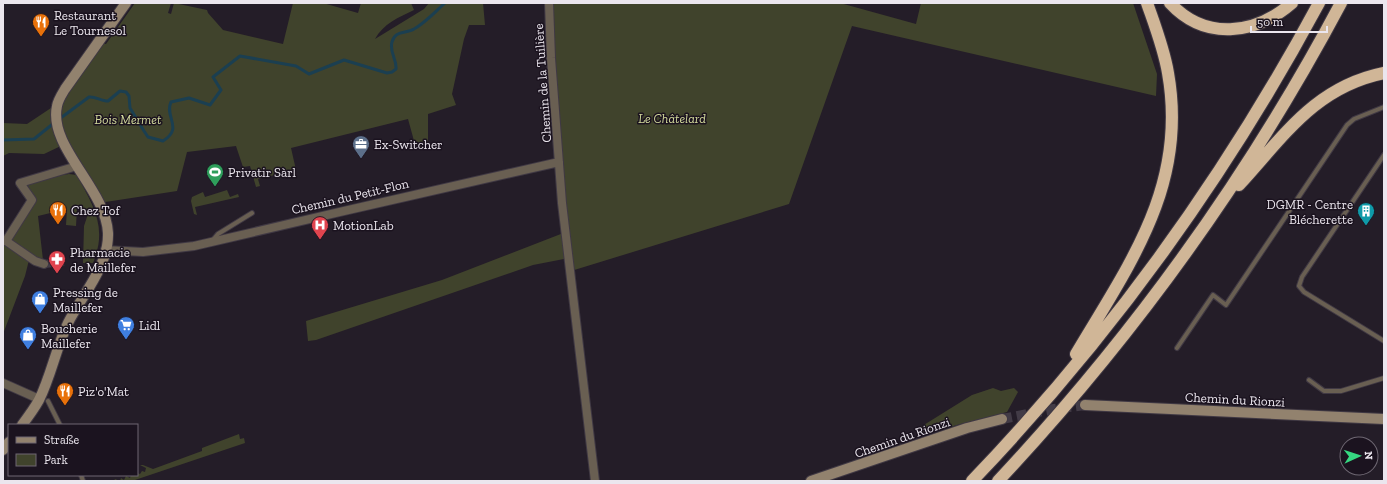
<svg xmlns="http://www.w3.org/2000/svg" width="1387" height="484" font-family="'Zilla Slab',serif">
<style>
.green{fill:#40432c}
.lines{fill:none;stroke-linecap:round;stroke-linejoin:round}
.stream{stroke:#1b3f51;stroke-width:3}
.street-tunnel{stroke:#423b46;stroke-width:8;stroke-dasharray:8 4;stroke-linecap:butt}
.secondary-tunnel{stroke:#423b46;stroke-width:10;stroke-dasharray:10 5;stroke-linecap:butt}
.lane-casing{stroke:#403944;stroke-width:6}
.street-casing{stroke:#403944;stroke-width:10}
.secondary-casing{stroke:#403944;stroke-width:12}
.highway-casing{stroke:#403944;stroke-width:14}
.lane{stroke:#695f52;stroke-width:4}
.street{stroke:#695f52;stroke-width:8}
.secondary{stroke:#92826e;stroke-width:10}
.highway{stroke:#d0b697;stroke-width:12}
.labels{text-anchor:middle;stroke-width:3;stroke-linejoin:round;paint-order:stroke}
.poi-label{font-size:13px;fill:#ebe6ee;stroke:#1b131f;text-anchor:start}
.street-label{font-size:13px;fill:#ebe6ee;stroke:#1b131f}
.park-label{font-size:13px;font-style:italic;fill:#d4db9d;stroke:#1b131f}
</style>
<rect width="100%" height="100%" fill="#241d28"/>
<path class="green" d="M 135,3 L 171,3 L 168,13 L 171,14 L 174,3 L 207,10 L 208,13 L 223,30 L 283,44 L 293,3 L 323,3 L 358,13 L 361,3 L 411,3 L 414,10 C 399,17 383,24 375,39 L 424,9 L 429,3 L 483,3 L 485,25 L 469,25 L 464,39 L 452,94 L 456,105 L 428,114 L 428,145 L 416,148 L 408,119 L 291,148 L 296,170 L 258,179 L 260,186 L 256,187 L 250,166 L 243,167 L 236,146 L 187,152 L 177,191 L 99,203 L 65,144 L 44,154 L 9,153 L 3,156 L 3,123 L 27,124 L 57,104 L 99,43 L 106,44 Z
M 549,3 L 840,3 L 916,24 L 921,3 L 1133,3 L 1157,74 L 1156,96 L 852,26 L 789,204 L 571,271 L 569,258 L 533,265 L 316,340 L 308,341 L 306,321 L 442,280 L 566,232 Z
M 69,174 L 77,175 C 93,206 108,227 93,263 L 83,263 L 84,226 L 87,217 L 87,209 L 77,208 L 76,226 L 66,225 L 67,209 L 38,216 L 43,260 L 32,256 L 9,241 L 35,203 L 24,185 L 56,176 Z
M 227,190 L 230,197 L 238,194 L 239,197 L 195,207 L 197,215 L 194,214 L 191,201 L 192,197 L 203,192 L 205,197 Z
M 3,246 L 7,246 L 29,260 L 25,276 L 3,334 Z
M 993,388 L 1001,391 L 1014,388 L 1018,392 L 1007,412 L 957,425 L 924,435 L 919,428 L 972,395 Z
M 239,434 L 240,439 L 244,438 L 245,443 L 132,481 L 114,481 L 115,479 L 120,481 L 121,478 L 124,480 L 126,476 L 130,478 L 131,475 L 135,476 L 137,475 L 137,473 L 140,474 L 142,471 L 145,472 L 146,468 L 140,465 L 143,465 L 153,469 L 202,451 L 202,448 Z"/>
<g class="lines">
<path class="stream" d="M 58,120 L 89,97 C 95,96 101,101 108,101 L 120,91 L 126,92 L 129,96 L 130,108 L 144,131 L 148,137 L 163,141 C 184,128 164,117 171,102 L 189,98 L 210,105 L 221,90 L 213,77 L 240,56 L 296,66 L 309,74 L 344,60 L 387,73 L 392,72 L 396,69 C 397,59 389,52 392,42 C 395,30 406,34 414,29 C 425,23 436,11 445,3
M 3,140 L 34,139 L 54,123"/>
<path class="street-tunnel" d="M 44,264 L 65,262"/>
<path class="secondary-tunnel" d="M 1002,419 L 1054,409 L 1085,405"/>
<g class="lane-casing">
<path id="lane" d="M 1384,155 L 1302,277 L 1299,286 L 1304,292 L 1384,341
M 213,240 L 218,234 L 252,213
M 1177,348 L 1213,295 L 1226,305 L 1347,125 L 1354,119 L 1384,107
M 1309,380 L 1324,391 L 1341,391 L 1384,378
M 48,401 L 60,425
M 81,475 L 83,481"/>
</g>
<g class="street-casing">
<path id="street" d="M 549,3 L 551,58 L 562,203 L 595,481
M 3,241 L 6,241 L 35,261 L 44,264
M 6,241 L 32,200 L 20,183 L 77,166
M 105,250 L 143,252 L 194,246 L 344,211 L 559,162
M 3,383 L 39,399"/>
</g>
<g class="secondary-casing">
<path id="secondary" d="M 1085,405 L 1384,419
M 22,425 C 28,417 34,409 39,400 C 51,376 56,348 68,323 C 82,295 109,266 108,233 C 106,189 48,147 57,106 C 58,100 62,94 65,89 L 126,3
M 3,450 L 9,442
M 811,481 L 967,428 L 1002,419"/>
</g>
<g class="highway-casing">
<path id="highway" d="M 1170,3 C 1205,41 1255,35 1292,3
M 1239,185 C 1284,136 1315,87 1384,73
M 1076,354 C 1130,263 1188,185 1168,73 C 1164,49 1155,26 1147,3
M 972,481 C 1108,339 1226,176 1319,3
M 998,481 C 1132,338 1249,176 1341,3"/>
</g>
<use href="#lane" class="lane"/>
<use href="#street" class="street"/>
<use href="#secondary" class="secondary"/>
<use href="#highway" class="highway"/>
</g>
<defs>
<g id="restaurant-pin" transform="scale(0.9)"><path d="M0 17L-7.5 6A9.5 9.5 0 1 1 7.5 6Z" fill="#e8710a" stroke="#1b131f"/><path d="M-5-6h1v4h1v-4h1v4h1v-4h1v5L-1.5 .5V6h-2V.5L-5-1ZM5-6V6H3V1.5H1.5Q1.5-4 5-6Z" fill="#fff"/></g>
<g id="office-pin" transform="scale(0.9)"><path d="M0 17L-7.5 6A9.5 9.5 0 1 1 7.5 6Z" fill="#5c6f8a" stroke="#1b131f"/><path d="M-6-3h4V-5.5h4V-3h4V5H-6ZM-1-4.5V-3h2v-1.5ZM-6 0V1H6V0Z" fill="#fff"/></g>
<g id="stadium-pin" transform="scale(0.9)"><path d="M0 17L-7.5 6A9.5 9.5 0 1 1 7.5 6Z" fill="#2e9e5b" stroke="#1b131f"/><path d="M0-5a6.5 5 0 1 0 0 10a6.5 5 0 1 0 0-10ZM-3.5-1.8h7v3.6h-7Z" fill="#fff"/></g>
<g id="building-pin" transform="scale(0.9)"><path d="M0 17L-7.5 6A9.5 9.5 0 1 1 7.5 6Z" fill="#0f9aa8" stroke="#1b131f"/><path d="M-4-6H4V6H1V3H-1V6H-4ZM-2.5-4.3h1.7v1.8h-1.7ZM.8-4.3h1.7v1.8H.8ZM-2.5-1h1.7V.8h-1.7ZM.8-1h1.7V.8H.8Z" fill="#fff"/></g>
<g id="hospital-pin" transform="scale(0.9)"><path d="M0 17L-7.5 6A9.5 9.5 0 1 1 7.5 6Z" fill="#e0444e" stroke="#1b131f"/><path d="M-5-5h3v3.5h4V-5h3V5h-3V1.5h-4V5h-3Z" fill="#fff"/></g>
<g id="pharmacy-pin" transform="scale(0.9)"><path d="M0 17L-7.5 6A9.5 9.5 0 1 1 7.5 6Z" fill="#e0444e" stroke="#1b131f"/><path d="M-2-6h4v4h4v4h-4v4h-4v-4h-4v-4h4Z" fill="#fff"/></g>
<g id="shop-pin" transform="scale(0.9)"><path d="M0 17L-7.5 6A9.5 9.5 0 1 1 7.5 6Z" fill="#3f7fe0" stroke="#1b131f"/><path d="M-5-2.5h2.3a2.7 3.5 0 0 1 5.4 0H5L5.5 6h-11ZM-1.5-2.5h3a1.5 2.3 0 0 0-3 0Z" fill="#fff"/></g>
<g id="supermarket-pin" transform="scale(0.9)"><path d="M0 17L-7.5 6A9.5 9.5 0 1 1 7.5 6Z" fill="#3f7fe0" stroke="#1b131f"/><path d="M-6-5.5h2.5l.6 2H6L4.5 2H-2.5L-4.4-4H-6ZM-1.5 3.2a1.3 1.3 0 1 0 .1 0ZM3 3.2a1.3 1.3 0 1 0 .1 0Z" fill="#fff"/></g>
</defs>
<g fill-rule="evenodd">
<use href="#restaurant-pin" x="41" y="22"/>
<use href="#office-pin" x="361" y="144"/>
<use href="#stadium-pin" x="215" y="172"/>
<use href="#restaurant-pin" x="58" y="210"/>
<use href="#building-pin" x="1366" y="211"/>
<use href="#hospital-pin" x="320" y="225"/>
<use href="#pharmacy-pin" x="57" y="259"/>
<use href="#shop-pin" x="40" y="299"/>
<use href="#supermarket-pin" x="126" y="325"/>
<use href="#shop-pin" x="28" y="335"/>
<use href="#restaurant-pin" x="65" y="391"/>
</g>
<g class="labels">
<g class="poi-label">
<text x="54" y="20">Restaurant<tspan x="54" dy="15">Le Tournesol</tspan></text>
<text x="374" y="149">Ex-Switcher</text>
<text x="228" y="177">Privatir Sàrl</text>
<text x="1353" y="209" text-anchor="end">DGMR - Centre<tspan x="1353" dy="15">Blécherette</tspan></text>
<text x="71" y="215">Chez Tof</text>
<text x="333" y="230">MotionLab</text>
<text x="70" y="257">Pharmacie<tspan x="70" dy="15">de Maillefer</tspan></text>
<text x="53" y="297">Pressing de<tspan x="53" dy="15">Maillefer</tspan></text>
<text x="139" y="330">Lidl</text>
<text x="41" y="333">Boucherie<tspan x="41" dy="15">Maillefer</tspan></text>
<text x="78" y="396">Piz'o'Mat</text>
</g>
<g class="street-label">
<text transform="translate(542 83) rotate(-94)" y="5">Chemin de la Tuilière</text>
<text transform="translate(350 196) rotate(-13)" y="5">Chemin du Petit-Flon</text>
<text transform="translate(1235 399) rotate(3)" y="5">Chemin du Rionzi</text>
<text transform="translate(902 437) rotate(-19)" y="5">Chemin du Rionzi</text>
</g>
<g class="park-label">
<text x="672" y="123">Le Châtelard</text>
<text x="128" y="124">Bois Mermet</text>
</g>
</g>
<rect width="1387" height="484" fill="none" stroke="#ebe6ee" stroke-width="8"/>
<rect x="8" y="424" width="130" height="52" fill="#1b131f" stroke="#6e6772"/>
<rect x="16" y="437" width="20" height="6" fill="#92826e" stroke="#6e6772"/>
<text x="44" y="444" font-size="12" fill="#ebe6ee">Straße</text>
<rect x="16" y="454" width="20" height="12" fill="#40432c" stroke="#6e6772"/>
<text x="44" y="464" font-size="12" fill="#ebe6ee">Park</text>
<g transform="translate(1359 456) rotate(87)"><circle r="19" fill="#1b131f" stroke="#6e6772"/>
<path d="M0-3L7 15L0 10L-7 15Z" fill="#36d881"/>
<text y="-6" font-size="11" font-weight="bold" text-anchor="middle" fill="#ebe6ee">N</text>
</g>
<path d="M1251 26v6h76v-6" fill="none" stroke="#ebe6ee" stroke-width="2"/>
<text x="1257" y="26" font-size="12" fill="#ebe6ee" stroke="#1b131f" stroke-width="3" paint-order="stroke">50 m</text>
</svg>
